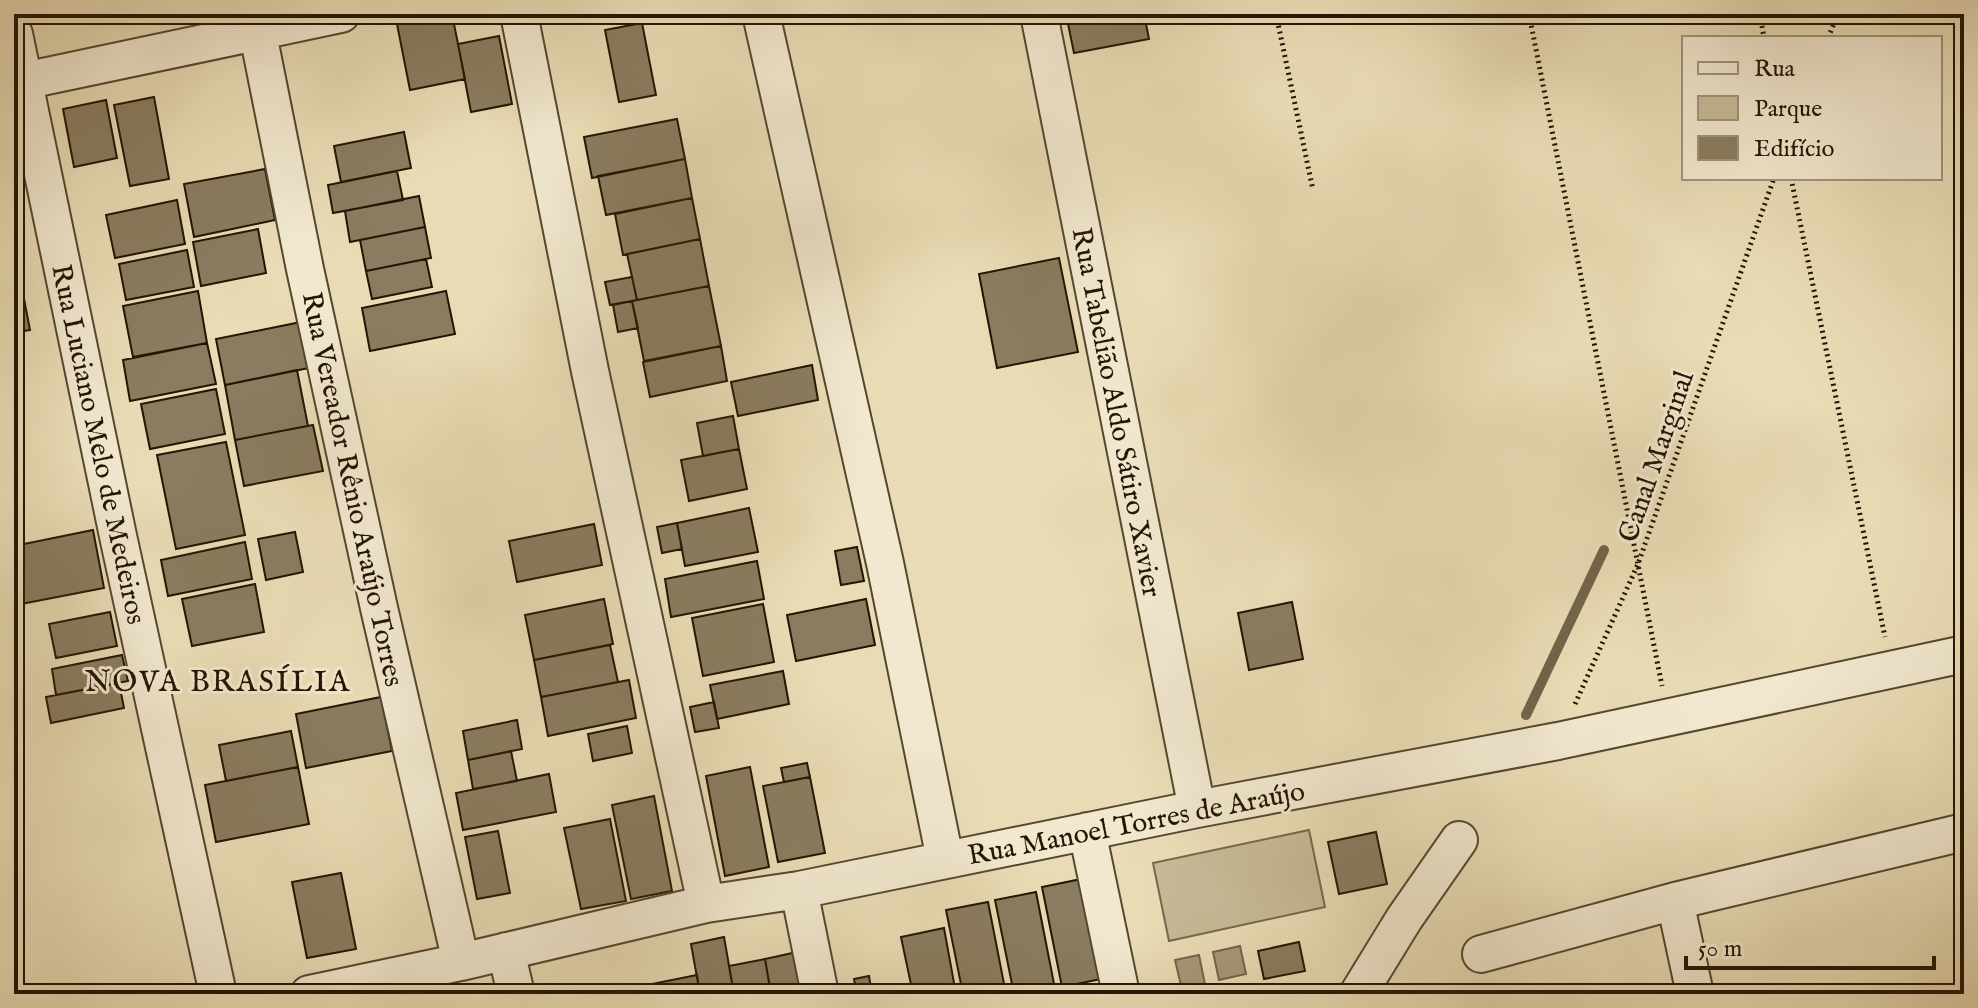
<svg xmlns="http://www.w3.org/2000/svg" width="1978" height="1008" font-family="'IM FELL English',serif">
<style>
.green{fill:#c7ba97;stroke:#75684e;stroke-width:2}
.water{fill:#a69879;stroke:#72644a;stroke-width:2}
.lines{fill:none;stroke-linecap:round;stroke-linejoin:round}
.stream{stroke:#72644a;stroke-width:10}
.building{fill:#8a7c60;stroke:#231504;stroke-width:2}
.street-casing{stroke:#544730;stroke-width:40}
.path{stroke:#231504;stroke-width:5;stroke-dasharray:2 4;stroke-linecap:butt}
.street{stroke:#f1e8cf;stroke-width:36}
.labels{text-anchor:middle;stroke-width:6;stroke-linejoin:round;paint-order:stroke}
.street-label{font-size:28px;fill:#231504;stroke:#f1e8cf}
.neighbourhood-label{font-size:30px;letter-spacing:2px;fill:#231504;stroke:#f1e8cf}
</style>
<rect width="100%" height="100%" fill="#e9dcb5"/>
<filter id="stains"><feTurbulence type="fractalNoise" baseFrequency=".0025" numOctaves="4"/><feColorMatrix values="0 0 0 0 .2 0 0 0 0 .09 0 0 0 0 .02 0 0 0 .5 -.17"/></filter>
<radialGradient id="worn" r=".72"><stop offset=".6" stop-color="#630" stop-opacity="0"/><stop offset="1" stop-color="#630" stop-opacity=".3"/></radialGradient>
<path class="green" d="M 1309,830 L 1325,907 L 1169,941 L 1153,863 Z"/>
<path class="water" d="M 1240,946 L 1246,974 L 1219,980 L 1213,952 Z
M 1199,955 L 1207,994 L 1183,994 L 1175,960 Z"/>
<g class="lines">
<path class="stream" d="M 1526,715 L 1604,550"/>
</g>
<path class="building" d="M 446,14 L 452,14 L 465,79 L 410,90 L 397,24 Z
M 1066,14 L 1144,14 L 1149,39 L 1074,53 Z
M 642,23 L 656,95 L 619,102 L 605,30 Z
M 499,36 L 512,104 L 471,112 L 458,44 Z
M 154,97 L 169,179 L 130,186 L 114,105 Z
M 106,100 L 117,158 L 74,167 L 63,109 Z
M 677,119 L 685,159 L 592,178 L 584,137 Z
M 404,132 L 411,168 L 341,182 L 334,146 Z
M 685,159 L 692,198 L 606,215 L 598,176 Z
M 265,169 L 275,220 L 194,237 L 184,184 Z
M 397,171 L 403,200 L 333,213 L 328,185 Z
M 419,196 L 425,227 L 350,242 L 345,211 Z
M 692,198 L 700,239 L 623,255 L 615,214 Z
M 177,200 L 185,244 L 115,258 L 106,215 Z
M 425,227 L 431,258 L 366,271 L 360,240 Z
M 258,229 L 266,273 L 201,286 L 193,242 Z
M 700,239 L 709,286 L 637,300 L 627,254 Z
M 187,250 L 194,287 L 126,300 L 119,264 Z
M 1059,258 L 1078,352 L 997,368 L 979,274 Z
M 426,259 L 432,287 L 372,299 L 366,271 Z
M 632,277 L 637,300 L 610,305 L 605,282 Z
M 20,278 L 25,304 L 14,307 L 14,279 Z
M 709,286 L 721,346 L 644,361 L 632,301 Z
M 198,291 L 207,343 L 133,357 L 123,306 Z
M 446,291 L 455,334 L 370,351 L 362,308 Z
M 632,301 L 638,328 L 618,332 L 613,305 Z
M 25,304 L 30,330 L 14,333 L 14,307 Z
M 301,322 L 309,368 L 225,385 L 216,339 Z
M 207,343 L 216,384 L 130,401 L 123,360 Z
M 721,346 L 727,381 L 650,397 L 643,362 Z
M 812,365 L 818,400 L 738,416 L 731,382 Z
M 297,370 L 308,426 L 235,440 L 225,385 Z
M 216,389 L 225,434 L 150,449 L 141,404 Z
M 733,416 L 739,449 L 703,456 L 697,423 Z
M 313,425 L 323,471 L 244,486 L 235,440 Z
M 226,442 L 245,535 L 176,549 L 157,455 Z
M 739,449 L 747,489 L 689,501 L 681,460 Z
M 749,508 L 758,552 L 685,566 L 677,523 Z
M 677,523 L 682,549 L 662,553 L 657,527 Z
M 594,524 L 602,565 L 517,582 L 509,541 Z
M 93,530 L 104,588 L 21,604 L 14,568 L 14,546 Z
M 295,532 L 303,572 L 266,580 L 258,539 Z
M 245,542 L 252,579 L 168,596 L 161,560 Z
M 857,547 L 864,581 L 841,585 L 835,551 Z
M 757,561 L 764,599 L 671,617 L 665,579 Z
M 255,584 L 264,632 L 192,646 L 182,599 Z
M 604,599 L 613,644 L 534,660 L 525,615 Z
M 866,599 L 875,645 L 796,661 L 787,615 Z
M 1292,602 L 1303,659 L 1249,670 L 1238,613 Z
M 763,604 L 774,662 L 703,676 L 692,618 Z
M 110,612 L 117,646 L 56,658 L 49,624 Z
M 610,645 L 618,682 L 541,697 L 534,660 Z
M 122,655 L 128,681 L 56,695 L 52,669 Z
M 783,671 L 789,704 L 717,719 L 710,685 Z
M 629,680 L 636,718 L 548,736 L 541,697 Z
M 119,683 L 124,708 L 51,723 L 46,697 Z
M 381,697 L 392,751 L 306,768 L 296,714 Z
M 714,702 L 719,728 L 695,732 L 690,707 Z
M 517,720 L 522,749 L 468,760 L 463,731 Z
M 627,726 L 632,753 L 593,761 L 588,734 Z
M 291,731 L 298,767 L 226,781 L 219,745 Z
M 511,751 L 517,781 L 473,789 L 468,760 Z
M 807,763 L 810,777 L 784,782 L 781,768 Z
M 298,767 L 309,824 L 216,842 L 205,785 Z
M 750,767 L 769,867 L 725,876 L 706,776 Z
M 549,774 L 556,812 L 463,830 L 456,793 Z
M 810,777 L 825,853 L 778,862 L 763,786 Z
M 654,796 L 672,891 L 631,899 L 612,805 Z
M 610,819 L 626,901 L 581,909 L 564,828 Z
M 498,831 L 510,893 L 477,899 L 465,837 Z
M 1376,832 L 1387,884 L 1339,894 L 1328,842 Z
M 341,873 L 356,949 L 307,958 L 292,882 Z
M 1086,878 L 1106,978 L 1062,987 L 1042,887 Z
M 1036,892 L 1056,994 L 1014,994 L 995,900 Z
M 988,902 L 1006,994 L 963,994 L 946,910 Z
M 944,928 L 956,994 L 913,994 L 901,937 Z
M 724,937 L 734,994 L 700,994 L 691,944 Z
M 1299,942 L 1305,971 L 1264,979 L 1258,951 Z
M 797,952 L 805,994 L 771,994 L 765,959 Z
M 765,959 L 771,994 L 734,994 L 729,966 Z
M 697,975 L 700,994 L 639,994 L 637,987 Z
M 869,976 L 872,994 L 857,994 L 854,979 Z
M 637,987 L 639,994 L 603,994 L 608,993 Z"/>
<g class="lines">
<g class="street-casing">
<path id="street" d="M 254,14 L 305,269 L 379,608 L 461,962
M 519,14 L 590,371 L 706,904
M 761,14 L 885,563 L 945,859
M 1039,14 L 1197,809
M 14,34 L 118,536 L 218,994
M 14,83 L 341,14
M 1087,831 L 1121,994
M 799,890 L 820,994
M 1675,901 L 1695,994
M 506,951 L 516,994
M 1481,954 L 1675,901 L 1964,832
M 309,994 L 461,962 L 706,904 L 799,890 L 1197,809 L 1558,741 L 1964,654
M 1358,994 L 1404,919 L 1459,840"/>
</g>
<path class="path" d="M 1276,14 L 1313,190
M 1529,14 L 1662,686
M 1760,14 L 1764,38
M 1828,38 L 1838,14
M 1791,178 L 1885,637
M 1575,704 L 1638,564 L 1774,178"/>
<use href="#street" class="street"/>
</g>
<g class="labels">
<g class="street-label">
<text transform="translate(1118 412) rotate(79)" y="10">Rua Tabelião Aldo Sátiro Xavier</text>
<text transform="translate(100 444) rotate(78)" y="10">Rua Luciano Melo de Medeiros</text>
<text transform="translate(1655 456) rotate(-71)" y="10">Canal Marginal</text>
<text transform="translate(354 489) rotate(78)" y="10">Rua Vereador Rênio Araújo Torres</text>
<text transform="translate(1136 822) rotate(-11)" y="10">Rua Manoel Torres de Araújo</text>
</g>
<g class="neighbourhood-label">
<text x="218" y="691">NOVA BRASÍLIA</text>
</g>
</g>
<rect width="1978" height="1008" fill="none" stroke="#e9dcb5" stroke-width="48"/>
<rect x="16" y="16" width="1946" height="976" fill="none" stroke="#231504" stroke-width="4"/>
<rect x="24" y="24" width="1930" height="960" fill="none" stroke="#231504" stroke-width="2"/>
<rect x="1682" y="36" width="260" height="144" fill="#f1e8cf" stroke="#9f947e" stroke-width="2"/>
<rect x="1698" y="62" width="40" height="12" fill="#f1e8cf" stroke="#9f947e" stroke-width="2"/>
<text x="1754" y="76" font-size="24" fill="#231504">Rua</text>
<rect x="1698" y="96" width="40" height="24" fill="#c7ba97" stroke="#9f947e" stroke-width="2"/>
<text x="1754" y="116" font-size="24" fill="#231504">Parque</text>
<rect x="1698" y="136" width="40" height="24" fill="#8a7c60" stroke="#9f947e" stroke-width="2"/>
<text x="1754" y="156" font-size="24" fill="#231504">Edifício</text>
<path d="M1686 956v12h248v-12" fill="none" stroke="#231504" stroke-width="4"/>
<text x="1698" y="956" font-size="24" fill="#231504" stroke="#f1e8cf" stroke-width="6" paint-order="stroke">50 m</text>
<rect width="100%" height="100%" filter="url(#stains)"/>
<rect width="100%" height="100%" fill="url(#worn)"/>
</svg>
